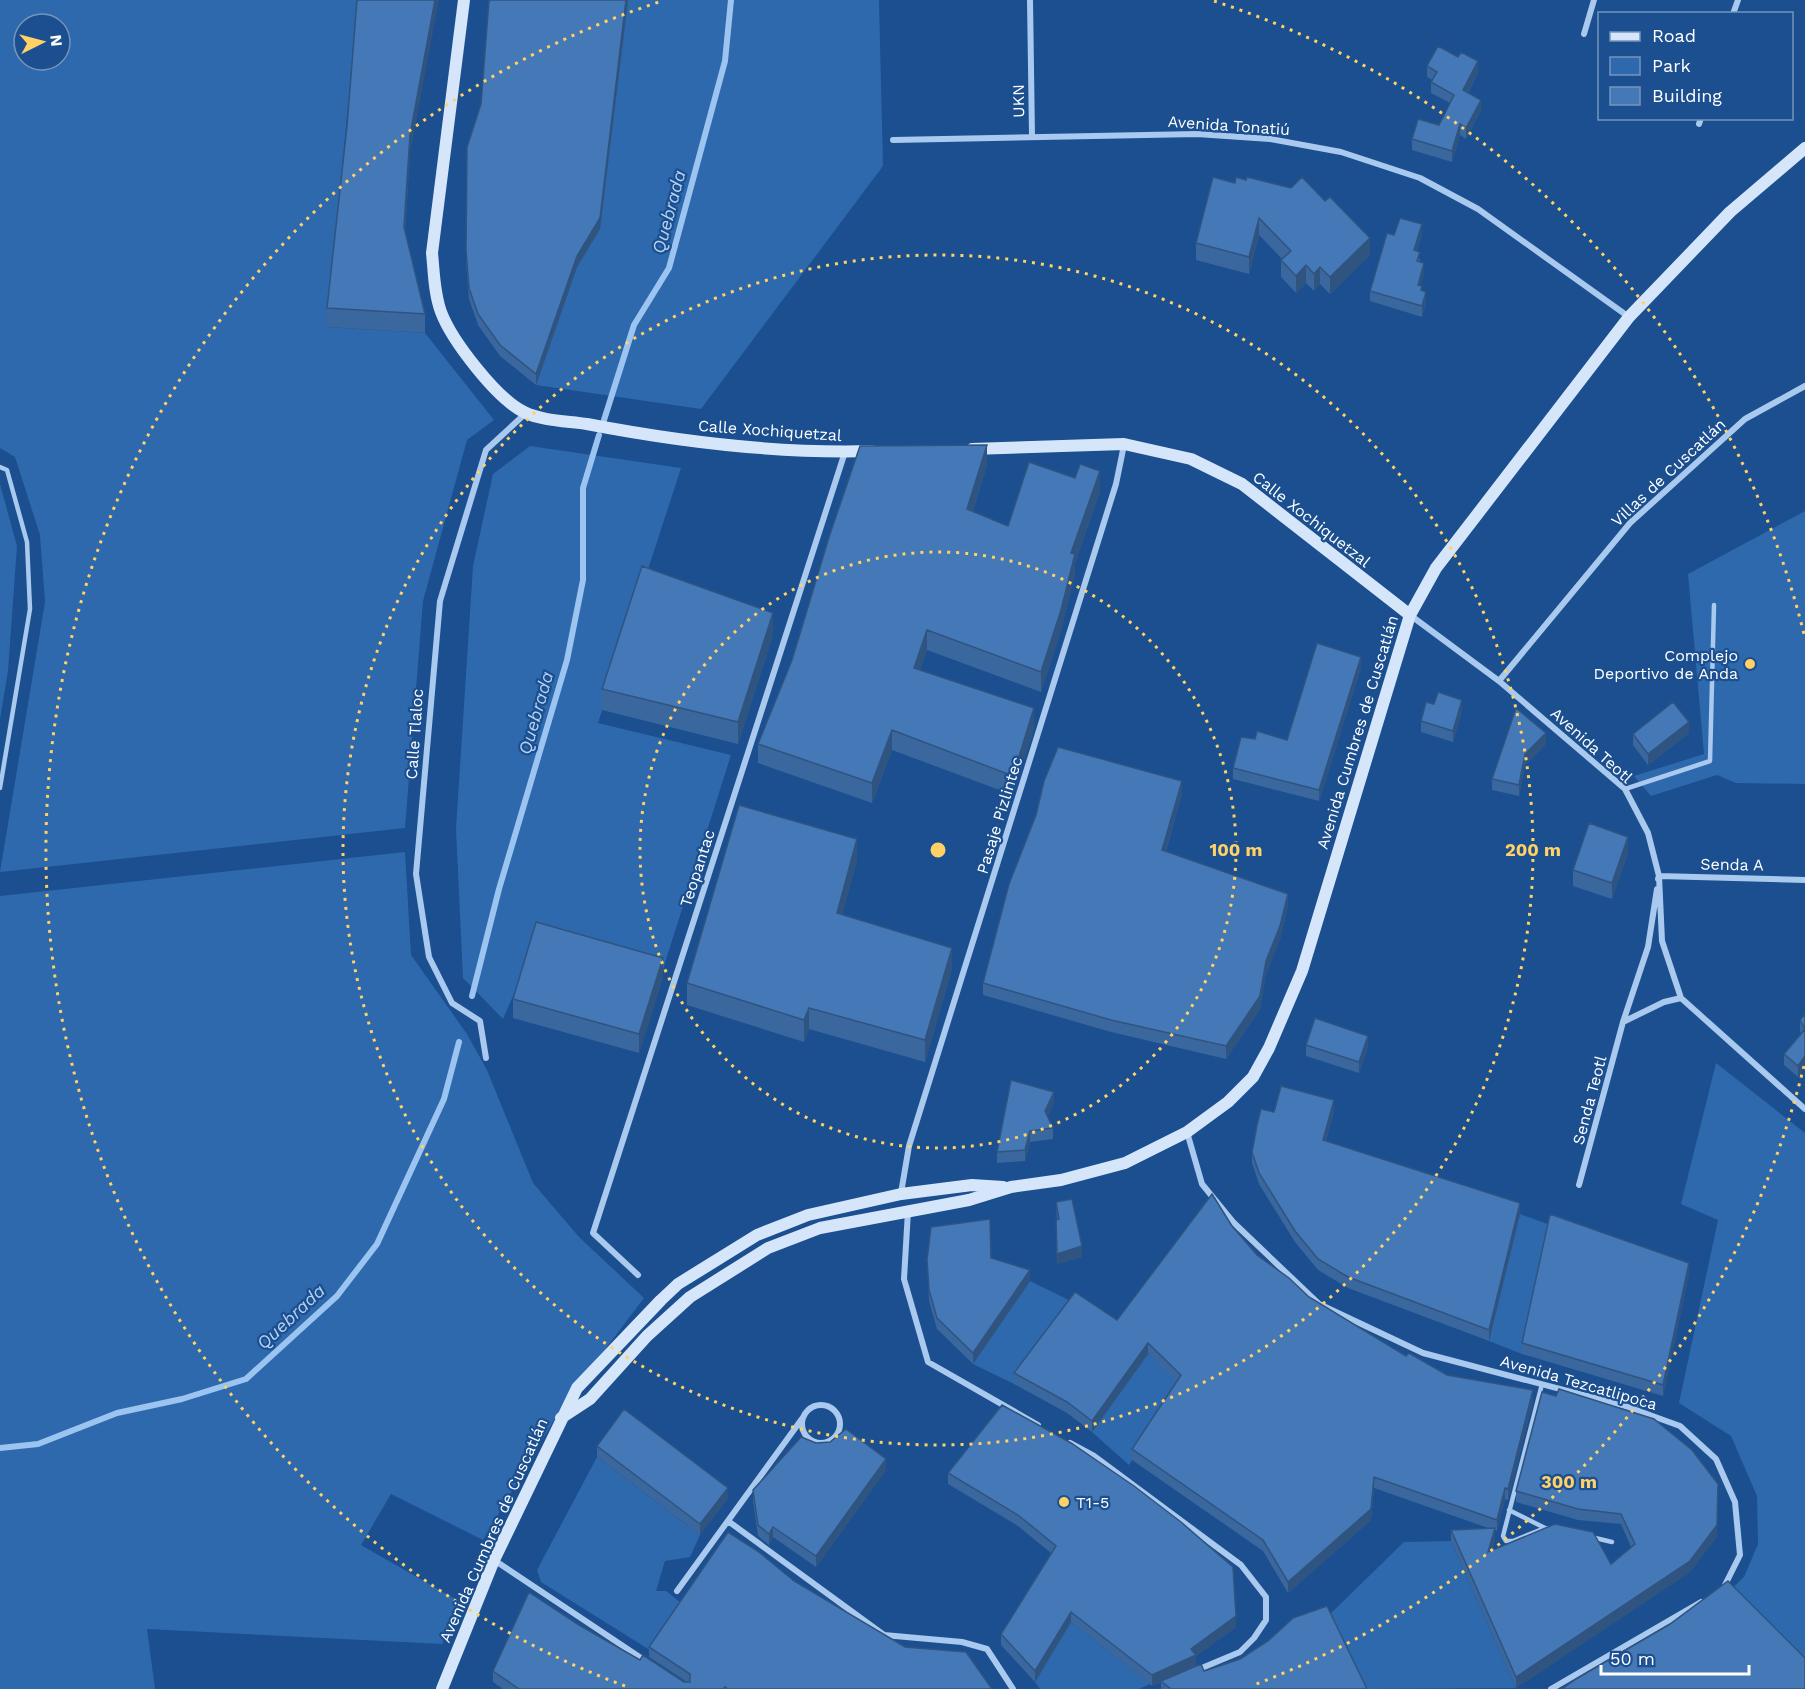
<svg xmlns="http://www.w3.org/2000/svg" width="1805" height="1689" font-family="'Work Sans',sans-serif">
<style>
.green{fill:#2e69ad;fill-rule:evenodd}
.lines{fill:none;stroke-linecap:round;stroke-linejoin:round}
.stream{stroke:#9cc4f0;stroke-width:6}
.lane{stroke:#a9c9ee;stroke-width:4.5}
.street{stroke:#a9c9ee;stroke-width:6}
.secondary{stroke:#d6e6fa;stroke-width:12}
.wall{fill:#3a679d}
.shaded-wall{fill:#305480}
.building{fill:#4478b7;stroke:#305480;stroke-width:1.5}
.ring{fill:none;stroke:#ffd166;stroke-width:3;stroke-dasharray:3 6}
.poi-dot{fill:#ffd166;stroke:#1b4f8f;stroke-width:2}
.labels{text-anchor:middle;stroke-width:4.5;stroke-linejoin:round;paint-order:stroke}
.street-label{font-size:16px;fill:#fff;stroke:#1b4f8f}
.poi-label{font-size:16px;fill:#fff;stroke:#1b4f8f;text-anchor:end}
.water-label{font-size:18px;font-style:italic;fill:#b5d3f5;stroke:#1b4f8f}
.centre{fill:#ffd166;stroke:#1b4f8f;stroke-width:3}
.ring-label{font-size:18px;text-anchor:middle;font-weight:bold;fill:#ffd166;stroke:#1b4f8f;stroke-width:4.5;stroke-linejoin:round;paint-order:stroke}
</style>
<rect width="100%" height="100%" fill="#1b4f8f"/>
<path class="green" d="M 0,0 L 358,0 L 327,327 L 425,333 L 494,420 L 467,440 L 423,601 L 405,828 L 0,872 L 45,602 L 40,535 L 15,457 L 0,448 ZM 24,24 L 60,24 L 60,60 L 24,60 Z
M 628,0 L 879,0 L 883,166 L 701,409 L 536,385 L 577,267 L 600,228 Z
M 530,446 L 681,468 L 598,723 L 731,755 L 663,969 L 540,934 L 503,1019 L 463,978 L 456,829 L 473,566 L 493,474 Z
M 0,484 L 17,546 L 8,671 L 0,719 Z
M 1805,511 L 1805,784 L 1736,783 L 1717,775 L 1651,796 L 1634,776 L 1704,754 L 1688,574 Z
M 405,852 L 411,955 L 467,1034 L 487,1070 L 533,1183 L 579,1237 L 644,1298 L 563,1405 L 483,1540 L 391,1494 L 361,1545 L 462,1603 L 442,1644 L 147,1629 L 155,1689 L 0,1689 L 0,896 Z
M 1716,1063 L 1805,1133 L 1805,1669 L 1728,1592 L 1744,1577 L 1758,1544 L 1757,1496 L 1731,1436 L 1679,1403 L 1718,1220 L 1681,1204 Z
M 1520,1214 L 1550,1225 L 1522,1354 L 1489,1341 Z
M 1030,1281 L 1075,1303 L 1014,1384 L 973,1364 Z
M 1148,1354 L 1181,1385 L 1129,1465 L 1092,1432 Z
M 597,1457 L 700,1535 L 690,1557 L 665,1561 L 656,1591 L 666,1591 L 685,1606 L 653,1652 L 541,1582 L 537,1570 Z
M 1451,1541 L 1516,1688 L 1362,1689 L 1327,1617 L 1404,1542 Z
M 1071,1622 L 1150,1684 L 1139,1689 L 1040,1689 L 1035,1682 Z"/>
<g class="lines">
<path class="stream" d="M 604,420 L 634,325 L 669,268 L 725,61 L 731,0
M 472,996 L 499,889 L 567,660 L 583,580 L 583,488 L 599,435
M 0,1448 L 38,1444 L 117,1413 L 182,1399 L 246,1379 L 337,1296 L 377,1244 L 444,1099 L 459,1042"/>
<path class="lane" d="M 0,467 L 7,470 L 27,542 L 30,609 L 0,788
M 1625,789 L 1710,761 L 1714,605
M 1542,1384 L 1503,1536 L 1506,1541 L 1513,1541 L 1545,1528 L 1550,1529
M 1509,1510 L 1545,1528
M 1591,1537 L 1612,1542"/>
<path class="street" d="M 1030,0 L 1032,136
M 1733,14 L 1738,0
M 1584,34 L 1594,0
M 1699,124 L 1701,118
M 893,140 L 1197,134 L 1270,139 L 1341,152 L 1420,178 L 1478,209 L 1629,317
M 1410,615 L 1499,681 L 1625,789 L 1648,833 L 1659,876 L 1662,941 L 1681,998 L 1805,1109
M 1499,681 L 1630,523 L 1745,419 L 1805,386
M 1658,879 L 1659,876 L 1805,880
M 1623,1022 L 1648,947 L 1657,889
M 486,1058 L 480,1021 L 452,1003 L 429,957 L 416,874 L 440,601 L 486,450 L 526,413
M 1187,1132 L 1202,1184 L 1233,1222 L 1319,1304 L 1423,1353 L 1625,1406 L 1680,1426 L 1716,1459 L 1735,1502 L 1740,1555 L 1724,1587
M 1579,1185 L 1623,1022 L 1664,1002 L 1681,998
M 901,1193 L 909,1146 L 1116,484 L 1124,445
M 908,1211 L 904,1279 L 928,1362 L 1038,1425
M 638,1275 L 593,1233 L 845,452
M802 1424a19 19 0 1 1 38 0a19 19 0 1 1-38 0Z
M 1070,1443 L 1094,1456 L 1241,1565 L 1266,1597 L 1266,1620 L 1254,1638 L 1240,1652 L 1197,1670
M 728,1521 L 884,1635 L 962,1642 L 987,1649 L 1013,1689
M 494,1560 L 647,1662
M 677,1591 L 804,1416
M 1551,1689 L 1701,1602"/>
<path class="secondary" d="M 464,0 L 432,253 C 434,272 434,293 441,312 C 452,341 497,399 524,412 C 542,421 568,421 587,424 C 681,442 778,454 873,451
M 972,449 L 1124,444 L 1191,459 L 1242,484 L 1410,615
M 561,1418 L 590,1399 L 647,1336 L 690,1297 L 768,1248 L 820,1228 L 969,1200 L 1011,1187 L 1061,1180 L 1125,1163 L 1187,1132 L 1228,1102 L 1253,1077 L 1269,1048 L 1302,971 L 1410,615 L 1436,568 L 1629,317 L 1730,212 L 1805,148
M 442,1689 L 494,1560 L 577,1388 L 661,1300 L 678,1284 L 757,1235 L 808,1215 L 901,1194 L 972,1185 L 1003,1187"/>
</g>
<path class="wall" d="M 489,0 L 628,0 L 600,229 L 577,267 L 536,385 L 500,356 L 478,325 L 469,299 L 466,262 L 467,147 L 481,104 Z
M 1427,66 L 1478,72 L 1468,93 L 1481,111 L 1466,139 L 1460,135 L 1452,162 L 1412,150 L 1412,139 L 1439,125 L 1450,103 L 1431,93 L 1431,82 L 1432,80 L 1427,77 Z
M 410,154 L 405,231 L 425,314 L 425,333 L 327,327 L 327,308 Z
M 1213,177 L 1370,255 L 1330,294 L 1320,284 L 1314,291 L 1306,283 L 1296,293 L 1281,277 L 1281,260 L 1282,259 L 1259,235 L 1249,274 L 1196,260 L 1196,243 Z
M 1422,234 L 1417,251 L 1424,273 L 1420,286 L 1426,303 L 1422,317 L 1370,301 L 1370,291 L 1394,235 Z
M 987,465 L 973,511 L 1008,526 L 1100,491 L 1075,563 L 1075,574 L 1061,630 L 1041,692 L 927,650 L 920,670 L 1034,728 L 1013,795 L 892,750 L 872,803 L 758,763 L 758,744 Z
M 773,635 L 738,744 L 602,710 L 602,689 Z
M 1361,668 L 1319,801 L 1233,779 L 1233,768 L 1255,739 L 1287,740 Z
M 1462,711 L 1453,742 L 1421,732 L 1421,721 Z
M 1689,733 L 1648,765 L 1633,745 L 1633,734 Z
M 1546,744 L 1525,765 L 1519,796 L 1492,790 L 1492,779 Z
M 1182,794 L 1166,851 L 1288,906 L 1280,939 L 1266,974 L 1260,1009 L 1226,1059 L 1111,1032 L 983,995 L 983,983 Z
M 1628,853 L 1612,899 L 1573,886 L 1573,870 Z
M 857,860 L 842,915 L 952,969 L 925,1062 L 809,1029 L 804,1042 L 687,1005 L 687,983 Z
M 663,977 L 639,1053 L 513,1018 L 513,999 Z
M 1805,1014 L 1805,1067 L 1798,1077 L 1784,1065 L 1784,1054 L 1801,1034 L 1800,1031 L 1800,1020 Z
M 1306,1045 L 1368,1046 L 1359,1073 L 1306,1056 Z
M 1054,1103 L 1047,1117 L 1053,1128 L 1053,1139 L 1030,1142 L 1025,1161 L 997,1163 L 997,1152 Z
M 1334,1111 L 1326,1141 L 1520,1214 L 1489,1341 L 1348,1288 L 1318,1270 L 1295,1242 L 1259,1184 L 1252,1163 L 1252,1152 L 1274,1112 Z
M 1056,1202 L 1082,1257 L 1057,1264 L 1056,1231 L 1056,1220 L 1057,1220 Z
M 1232,1226 L 1257,1255 L 1309,1297 L 1406,1356 L 1447,1375 L 1533,1401 L 1508,1500 L 1505,1499 L 1497,1531 L 1495,1530 L 1495,1539 L 1492,1551 L 1611,1564 L 1631,1547 L 1621,1524 L 1578,1520 L 1516,1502 L 1516,1491 L 1542,1392 L 1717,1536 L 1690,1572 L 1516,1688 L 1451,1541 L 1451,1530 L 1488,1528 L 1374,1488 L 1371,1520 L 1288,1593 L 1263,1551 L 1132,1460 L 1132,1449 L 1176,1381 L 1148,1354 L 1092,1432 L 1067,1413 L 1014,1384 L 1014,1373 L 1117,1320 Z
M 991,1258 L 1030,1281 L 973,1364 L 937,1329 L 929,1301 L 927,1260 Z
M 1689,1274 L 1663,1396 L 1522,1354 L 1522,1343 Z
M 597,1446 L 728,1498 L 700,1535 L 597,1457 Z
M 886,1470 L 816,1567 L 773,1537 L 769,1545 L 758,1536 L 753,1501 L 753,1490 Z
M 948,1473 L 1236,1627 L 1196,1656 L 1196,1665 L 1204,1671 L 1367,1689 L 1161,1689 L 1161,1682 L 1152,1686 L 1071,1622 L 1035,1682 L 1001,1645 L 1001,1634 L 1051,1553 L 1018,1526 L 948,1484 Z
M 794,1581 L 905,1647 L 992,1689 L 503,1689 L 493,1682 L 493,1671 L 579,1625 L 640,1660 L 684,1682 L 687,1682 L 649,1657 L 649,1647 Z"/>
<path class="shaded-wall" d="M 435,0 L 439,0 L 410,154 L 404,246 L 404,227 L 410,135 Z
M 626,0 L 628,0 L 600,229 L 577,267 L 536,385 L 536,374 L 577,256 Z
M 1478,61 L 1478,72 L 1463,101 L 1463,90 Z
M 1481,100 L 1481,111 L 1466,139 L 1466,128 Z
M 1460,124 L 1460,135 L 1452,162 L 1452,151 Z
M 1259,218 L 1259,235 L 1249,274 L 1249,257 Z
M 1422,224 L 1422,234 L 1414,260 L 1414,250 Z
M 1370,238 L 1370,255 L 1330,294 L 1330,277 Z
M 1424,263 L 1424,273 L 1418,295 L 1418,285 Z
M 1306,265 L 1306,283 L 1296,293 L 1296,276 Z
M 1320,267 L 1320,284 L 1314,291 L 1314,274 Z
M 1426,292 L 1426,303 L 1422,317 L 1422,306 Z
M 987,445 L 987,465 L 967,529 L 967,509 Z
M 1100,471 L 1100,491 L 1075,563 L 1075,574 L 1061,630 L 1041,692 L 1041,672 L 1071,553 Z
M 773,613 L 773,635 L 738,744 L 738,722 Z
M 927,630 L 927,650 L 914,688 L 914,668 Z
M 1361,657 L 1361,668 L 1319,801 L 1319,790 Z
M 1462,700 L 1462,711 L 1453,742 L 1453,731 Z
M 1034,708 L 1034,728 L 1013,795 L 1013,776 Z
M 1689,722 L 1689,733 L 1648,765 L 1648,754 Z
M 892,730 L 892,750 L 872,803 L 872,783 Z
M 1546,733 L 1546,744 L 1525,765 L 1519,796 L 1519,785 L 1525,754 Z
M 1182,781 L 1182,794 L 1162,863 L 1162,850 Z
M 1628,837 L 1628,853 L 1612,899 L 1612,883 Z
M 857,839 L 857,860 L 837,935 L 837,913 Z
M 1288,894 L 1288,906 L 1280,939 L 1266,974 L 1260,1009 L 1226,1059 L 1226,1046 L 1266,961 Z
M 952,948 L 952,969 L 925,1062 L 925,1040 Z
M 663,958 L 663,977 L 639,1053 L 639,1034 Z
M 809,1008 L 809,1029 L 804,1042 L 804,1020 Z
M 1368,1036 L 1368,1046 L 1359,1073 L 1359,1062 Z
M 1805,1056 L 1805,1067 L 1798,1077 L 1798,1066 Z
M 1054,1092 L 1054,1103 L 1045,1122 L 1045,1111 Z
M 1334,1100 L 1334,1111 L 1323,1151 L 1323,1140 Z
M 1030,1131 L 1030,1142 L 1025,1161 L 1025,1150 Z
M 1520,1203 L 1520,1214 L 1489,1341 L 1489,1330 Z
M 1082,1246 L 1082,1257 L 1057,1264 L 1057,1254 Z
M 1689,1263 L 1689,1274 L 1663,1396 L 1663,1385 Z
M 1030,1270 L 1030,1281 L 973,1364 L 973,1353 Z
M 1148,1343 L 1148,1354 L 1092,1432 L 1092,1421 Z
M 1533,1390 L 1533,1401 L 1508,1500 L 1508,1489 Z
M 886,1459 L 886,1470 L 816,1567 L 816,1556 Z
M 1374,1477 L 1374,1488 L 1371,1520 L 1288,1593 L 1288,1582 Z
M 1718,1484 L 1717,1536 L 1690,1572 L 1516,1688 L 1516,1677 Z
M 728,1488 L 728,1498 L 700,1535 L 700,1524 Z
M 1505,1488 L 1505,1499 L 1497,1531 L 1497,1520 Z
M 773,1527 L 773,1537 L 769,1545 L 769,1534 Z
M 1495,1528 L 1495,1539 L 1488,1563 L 1488,1552 Z
M 1071,1612 L 1071,1622 L 1035,1682 L 1035,1671 Z
M 1236,1616 L 1236,1627 L 1196,1656 L 1196,1665 L 1152,1686 L 1152,1675 Z"/>
<path class="building" d="M 357,0 L 435,0 L 410,135 L 404,227 L 425,314 L 327,308 L 347,126 Z
M 489,0 L 626,0 L 600,218 L 577,256 L 536,374 L 500,345 L 478,314 L 469,288 L 466,251 L 467,147 L 481,104 Z
M 1438,46 L 1458,57 L 1461,52 L 1478,61 L 1463,90 L 1481,100 L 1466,128 L 1460,124 L 1452,151 L 1412,139 L 1418,119 L 1439,125 L 1454,95 L 1431,82 L 1437,72 L 1427,66 Z
M 1213,177 L 1235,183 L 1236,177 L 1246,180 L 1247,177 L 1291,188 L 1302,177 L 1325,201 L 1330,197 L 1370,238 L 1330,277 L 1320,267 L 1314,274 L 1306,265 L 1296,276 L 1281,260 L 1291,251 L 1259,218 L 1249,257 L 1196,243 Z
M 1400,218 L 1422,224 L 1414,250 L 1420,252 L 1417,261 L 1424,263 L 1418,285 L 1422,286 L 1421,290 L 1426,292 L 1422,306 L 1370,291 L 1387,233 L 1394,235 Z
M 987,445 L 967,509 L 1008,526 L 1029,462 L 1075,478 L 1080,464 L 1100,471 L 1071,553 L 1075,554 L 1061,610 L 1041,672 L 927,630 L 914,668 L 1034,708 L 1013,776 L 892,730 L 872,783 L 758,744 L 792,660 L 830,534 L 860,446 Z
M 642,566 L 773,613 L 738,722 L 602,689 Z
M 1317,643 L 1361,657 L 1319,790 L 1233,768 L 1241,737 L 1255,739 L 1257,731 L 1287,740 Z
M 1438,692 L 1462,700 L 1453,731 L 1421,721 L 1426,702 L 1434,704 Z
M 1673,702 L 1689,722 L 1648,754 L 1633,734 Z
M 1516,708 L 1546,733 L 1525,754 L 1519,785 L 1492,779 Z
M 1058,747 L 1182,781 L 1162,850 L 1288,894 L 1280,926 L 1266,961 L 1260,996 L 1226,1046 L 1111,1020 L 983,983 L 1009,884 L 1036,815 L 1044,781 Z
M 739,805 L 857,839 L 837,913 L 952,948 L 925,1040 L 809,1008 L 804,1020 L 687,983 Z
M 1589,823 L 1628,837 L 1612,883 L 1573,870 Z
M 536,922 L 663,958 L 639,1034 L 513,999 Z
M 1805,1014 L 1805,1056 L 1798,1066 L 1784,1054 L 1805,1029 L 1800,1020 Z
M 1315,1018 L 1368,1036 L 1359,1062 L 1306,1045 Z
M 1011,1080 L 1054,1092 L 1045,1111 L 1053,1128 L 1030,1131 L 1025,1150 L 997,1152 Z
M 1281,1086 L 1334,1100 L 1323,1140 L 1520,1203 L 1489,1330 L 1348,1277 L 1318,1259 L 1295,1231 L 1259,1173 L 1252,1152 L 1257,1125 L 1261,1109 L 1274,1112 Z
M 1212,1194 L 1232,1226 L 1257,1255 L 1289,1278 L 1309,1297 L 1406,1356 L 1409,1353 L 1447,1375 L 1533,1390 L 1508,1489 L 1505,1488 L 1497,1520 L 1374,1477 L 1371,1509 L 1288,1582 L 1263,1540 L 1132,1449 L 1181,1375 L 1148,1343 L 1092,1421 L 1067,1402 L 1014,1373 L 1075,1292 L 1117,1320 Z
M 1072,1199 L 1082,1246 L 1057,1254 L 1056,1220 L 1059,1219 L 1056,1202 Z
M 1550,1214 L 1689,1263 L 1663,1385 L 1522,1343 Z
M 990,1219 L 991,1258 L 1030,1270 L 973,1353 L 937,1318 L 929,1290 L 927,1260 L 931,1227 Z
M 1559,1389 L 1654,1419 L 1692,1450 L 1718,1484 L 1717,1525 L 1690,1561 L 1516,1677 L 1451,1530 L 1495,1528 L 1488,1552 L 1555,1524 L 1593,1532 L 1611,1564 L 1635,1544 L 1621,1514 L 1578,1509 L 1516,1491 L 1542,1392 L 1556,1396 Z
M 1002,1405 L 1071,1443 L 1134,1486 L 1181,1522 L 1233,1567 L 1236,1616 L 1191,1649 L 1196,1655 L 1152,1675 L 1071,1612 L 1035,1671 L 1001,1634 L 1056,1546 L 1018,1515 L 948,1473 Z
M 624,1409 L 728,1488 L 700,1524 L 597,1446 Z
M 846,1429 L 886,1459 L 816,1556 L 773,1527 L 769,1534 L 758,1525 L 753,1490 L 801,1437 L 816,1443 L 830,1442 Z
M 728,1532 L 759,1552 L 794,1581 L 905,1647 L 966,1652 L 992,1689 L 728,1689 L 725,1687 L 723,1689 L 519,1689 L 493,1671 L 529,1592 L 579,1625 L 640,1660 L 643,1655 L 684,1682 L 690,1682 L 690,1674 L 649,1647 Z
M 1728,1581 L 1805,1658 L 1805,1689 L 1562,1689 L 1576,1679 L 1670,1624 Z
M 1327,1606 L 1367,1689 L 1171,1689 L 1161,1681 L 1201,1664 L 1204,1671 L 1240,1659 L 1268,1641 L 1293,1618 Z"/>
<g class="ring">
<circle cx="938" cy="850" r="298"/>
<circle cx="938" cy="850" r="595"/>
<path d="M1804 1066A893 893 0 0 1 1251 1686M625 1686A893 893 0 0 1 662 1M1214 1A893 893 0 0 1 1804 634"/>
</g>
<g class="poi-dot">
<circle cx="1750" cy="664" r="6"/>
<circle cx="1064" cy="1502" r="6"/>
</g>
<g class="labels">
<g class="street-label">
<text transform="translate(1018 101) rotate(-91)" y="6">UKN</text>
<text transform="translate(1229 125) rotate(4)" y="6">Avenida Tonatiú</text>
<text transform="translate(770 430) rotate(4)" y="6">Calle Xochiquetzal</text>
<text transform="translate(1668 472) rotate(-43)" y="6">Villas de Cuscatlán</text>
<text transform="translate(1312 519) rotate(38)" y="6">Calle Xochiquetzal</text>
<text transform="translate(1357 732) rotate(-73)" y="6">Avenida Cumbres de Cuscatlán</text>
<text transform="translate(414 734) rotate(-86)" y="6">Calle Tlaloc</text>
<text transform="translate(1592 745) rotate(42)" y="6">Avenida Teotl</text>
<text transform="translate(999 815) rotate(-73)" y="6">Pasaje Pizlintec</text>
<text transform="translate(1732 864) rotate(1)" y="6">Senda A</text>
<text transform="translate(697 868) rotate(-72)" y="6">Teopantac</text>
<text transform="translate(1589 1100) rotate(-75)" y="6">Senda Teotl</text>
<text transform="translate(1579 1382) rotate(16)" y="6">Avenida Tezcatlipoca</text>
<text transform="translate(493 1530) rotate(-66)" y="6">Avenida Cumbres de Cuscatlán</text>
</g>
<g class="poi-label">
<text x="1738" y="661">Complejo<tspan x="1738" dy="18">Deportivo de Anda</tspan></text>
<text x="1076" y="1508" text-anchor="start">T1-5</text>
</g>
<g class="water-label">
<text transform="translate(669 212) rotate(-75)" y="6">Quebrada</text>
<text transform="translate(536 713) rotate(-74)" y="6">Quebrada</text>
<text transform="translate(291 1317) rotate(-43)" y="6">Quebrada</text>
</g>
</g>
<circle cx="938" cy="850" r="9" class="centre"/>
<g class="ring-label">
<text x="1236" y="856">100 m</text>
<text x="1533" y="856">200 m</text>
<text x="1569" y="1488">300 m</text>
</g>
<rect x="1598" y="12" width="195" height="108" fill="#1b4f8f" stroke="#7695bc" stroke-width="1.5"/>
<rect x="1610" y="32" width="30" height="9" fill="#d6e6fa" stroke="#7695bc" stroke-width="1.5"/>
<text x="1652" y="42" font-size="18" fill="#ffffff">Road</text>
<rect x="1610" y="57" width="30" height="18" fill="#2e69ad" stroke="#7695bc" stroke-width="1.5"/>
<text x="1652" y="72" font-size="18" fill="#ffffff">Park</text>
<rect x="1610" y="87" width="30" height="18" fill="#4478b7" stroke="#7695bc" stroke-width="1.5"/>
<text x="1652" y="102" font-size="18" fill="#ffffff">Building</text>
<g transform="translate(42 42) rotate(84)"><circle r="28" fill="#1b4f8f" stroke="#7695bc" stroke-width="1.5"/>
<path d="M0-4.5L10 22L0 15L-10 22Z" fill="#ffd166"/>
<text y="-9" font-size="16" font-weight="bold" text-anchor="middle" fill="#ffffff">N</text>
</g>
<path d="M1601 1665v9h148v-9" fill="none" stroke="#ffffff" stroke-width="3"/>
<text x="1610" y="1665" font-size="18" fill="#ffffff" stroke="#1b4f8f" stroke-width="4.5" paint-order="stroke">50 m</text>
</svg>
